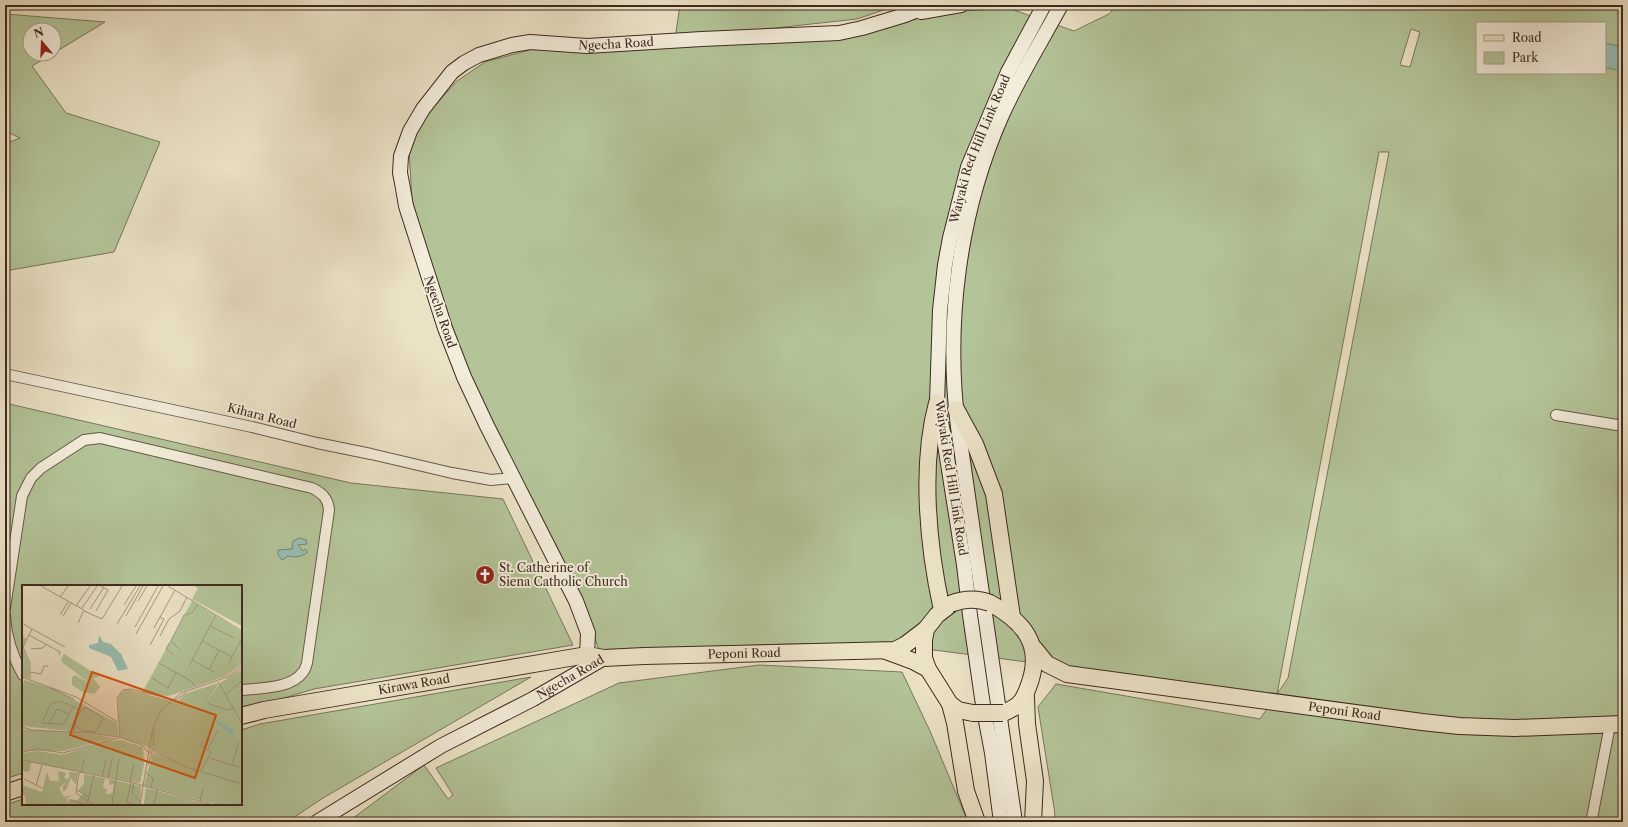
<svg xmlns="http://www.w3.org/2000/svg" width="1628" height="827" font-family="'Libre Caslon Text',serif">
<style>
.green{fill:#b3c498;stroke:#79775c;fill-rule:evenodd}
.water{fill:#98beb2;stroke:#748378}
.lines{fill:none;stroke-linecap:round;stroke-linejoin:round}
.street-casing{stroke:#6a584a;stroke-width:12}
.secondary-casing{stroke:#3f2a20;stroke-width:16}
.primary-casing{stroke:#3f2a20;stroke-width:18}
.street{stroke:#f2ecda;stroke-width:10}
.secondary{stroke:#f2ecda;stroke-width:14}
.primary{stroke:#ebe2c6;stroke-width:16}
.primary-bridge-casing{stroke:#3f2a20;stroke-width:18;stroke-linecap:butt}
.primary-bridge{stroke:#ebe2c6;stroke-width:16}
.labels{text-anchor:middle;stroke-width:4;stroke-linejoin:round;paint-order:stroke}
.street-label{font-size:12px;fill:#3f2a20;stroke:#f2ecda}
.poi-label{font-size:12px;fill:#3f2a20;stroke:#f2ecda;text-anchor:start}
.inset-road{fill:none;stroke:#a69884;stroke-width:1}
.view{fill:#d7540e;fill-opacity:0.15;stroke:#d7540e;stroke-width:2}
.inset-edge{fill:none;stroke:#3f2a20;stroke-width:2}
</style>
<rect width="100%" height="100%" fill="#ebe2c6"/>
<filter id="stains"><feTurbulence type="fractalNoise" baseFrequency=".005" numOctaves="4"/><feColorMatrix values="0 0 0 0 .2 0 0 0 0 .09 0 0 0 0 .02 0 0 0 .5 -.17"/></filter>
<radialGradient id="worn" r=".72"><stop offset=".6" stop-color="#630" stop-opacity="0"/><stop offset="1" stop-color="#630" stop-opacity=".3"/></radialGradient>
<path class="green" d="M 680,5 L 898,5 L 857,19 L 675,39 Z
M 1117,5 L 1623,5 L 1623,822 L 1053,822 L 1055,814 L 1038,707 L 1056,684 L 1260,719 L 1277,694 L 887,644 L 789,644 L 599,650 L 575,582 L 534,510 L 484,413 L 437,289 L 412,200 L 409,149 L 426,115 L 457,81 L 485,62 L 533,49 L 905,21 L 949,12 L 1008,8 L 1074,31 L 1109,14 ZM 1477,23 L 1605,23 L 1605,73 L 1477,73 ZM 1411,29 L 1420,32 L 1410,67 L 1400,65 ZM 1379,152 L 1389,152 L 1288,678 L 1277,694 Z
M 5,14 L 105,22 L 54,53 L 54,30 L 30,30 L 30,54 L 52,54 L 32,66 L 66,113 L 160,142 L 114,252 L 5,271 L 5,144 L 20,138 L 5,131 Z
M 5,403 L 351,483 L 503,499 L 573,645 L 314,689 L 241,711 L 241,586 L 23,586 L 23,773 L 5,779 Z
M 759,665 L 902,672 L 930,731 L 968,822 L 348,822 L 424,765 L 448,799 L 453,795 L 436,768 L 619,683 Z
M 531,677 L 323,798 L 287,822 L 5,822 L 5,805 L 23,799 L 23,804 L 241,804 L 241,730 L 260,724 Z"/>
<path class="water" d="M 1605,43 L 1623,47 L 1623,88 L 1620,86 L 1620,71 L 1605,67 Z
M 300,538 L 306,540 L 307,544 L 298,545 L 303,551 L 305,549 L 308,552 C 301,557 295,558 288,556 L 282,560 L 278,555 L 278,550 L 292,549 L 293,541 Z"/>
<g class="lines">
<g class="street-casing">
<path id="street" d="M 5,374 L 252,427 L 317,443 L 371,454 L 452,473 L 491,480 L 514,478
M 1556,415 L 1623,426
M 5,608 L 22,496 L 31,478 L 41,468 L 84,440 L 100,438 L 312,488 C 322,493 328,498 329,510 L 307,663 C 306,666 305,670 303,672 C 291,689 260,688 241,690
M 5,616 C 6,637 13,657 23,675
M 1592,818 L 1610,725"/>
</g>
<g class="secondary-casing">
<g id="secondary">
<path d="M 921,12 L 961,5"/>
<path id="s1" d="M 587,655 L 588,633 L 576,601 L 487,426 L 464,377 L 445,328 L 406,206 L 402,183 L 400,173 L 401,156 L 410,131 L 423,109 L 452,72 L 464,63 L 479,55 L 512,45 L 530,42 L 587,46 L 702,39 L 839,33 L 862,28 L 905,15 L 930,5"/>
<path id="s2" d="M 317,822 L 441,746 L 533,699 L 604,658"/>
<path id="s3" d="M 1001,822 L 992,753 L 983,705 L 970,615 L 964,565 L 943,432 L 937,403 L 940,310 L 945,265 L 950,238 L 968,167 L 1008,72 L 1044,5"/>
<path d="M 1015,822 L 958,427 C 945,322 959,212 1002,115 C 1019,77 1041,42 1061,5"/>
</g>
</g>
<g class="primary-casing">
<g id="primary">
<path d="M 937,403 C 920,466 928,547 942,610"/>
<path d="M 956,409 L 975,444 L 994,494 L 1012,617"/>
<path d="M 990,603 C 1022,621 1043,643 1030,682 C 1024,700 1021,706 1003,713"/>
<path d="M 950,605 L 937,615 L 926,629 L 924,640 L 924,658 L 928,669 L 950,704 L 958,710 L 973,713"/>
<path id="s4" d="M 1034,648 L 1047,664 L 1067,674 L 1422,722 L 1459,726 L 1515,728 L 1623,724"/>
<path d="M 886,651 L 913,661 L 928,669"/>
<path d="M 1026,697 L 1027,724 L 1035,781 L 1033,822"/>
<path d="M 950,704 L 955,723 L 966,791 L 977,822"/>
<path id="s5" d="M 241,716 L 264,710 L 587,655 L 604,658 L 644,656 L 895,650 L 905,645 L 926,629"/>
<path d="M 5,793 L 23,787"/>
</g>
</g>
<use href="#street" class="street"/>
<use href="#secondary" class="secondary"/>
<use href="#primary" class="primary"/>
<g class="primary-bridge-casing">
<path id="primary-bridge" d="M 950,604 C 963,599 977,598 990,603
M 973,713 L 1003,713"/>
</g>
<use href="#primary-bridge" class="primary-bridge"/>
</g>
<defs>
<g id="church-disc" transform="scale(1)"><circle r="9.5" fill="#8f2418" stroke="#f2ecda"/><path d="M-1.2-6h2.4v3.5h3.3v2.4h-3.3V6h-2.4V-.1h-3.3v-2.4h3.3Z" fill="#fff"/></g>
</defs>
<g fill-rule="evenodd">
<use href="#church-disc" x="485" y="575"/>
</g>
<g class="labels">
<g class="street-label">
<text dy="4" stroke="none"><textPath href="#s1" startOffset="808">Ngecha Road</textPath></text>
<text dy="4" stroke="none"><textPath href="#s3" startOffset="684">Waiyaki Red Hill Link Road</textPath></text>
<text transform="translate(440 312) rotate(71)" y="4">Ngecha Road</text>
<text transform="translate(262 416) rotate(14)" y="4">Kihara Road</text>
<text transform="translate(951 478) rotate(81)" y="4">Waiyaki Red Hill Link Road</text>
<text dy="4" stroke="none"><textPath href="#s5" startOffset="509">Peponi Road</textPath></text>
<text dy="4" stroke="none"><textPath href="#s2" startOffset="292">Ngecha Road</textPath></text>
<text dy="4" stroke="none"><textPath href="#s5" startOffset="176">Kirawa Road</textPath></text>
<text dy="4" stroke="none"><textPath href="#s4" startOffset="323">Peponi Road</textPath></text>
</g>
<g class="poi-label">
<text x="499" y="572">St. Catherine of<tspan x="499" dy="14">Siena Catholic Church</tspan></text>
</g>
</g>
<g transform="translate(22 585)">
<rect width="220" height="220" fill="#ebe2c6"/>
<path d="M 172,1 L 220,1 L 220,41 L 170,14 L 176,3 ZM 170,16 L 220,47 L 220,78 L 204,91 L 147,111 L 123,109 L 154,117 L 165,108 L 197,98 L 181,122 L 198,98 L 220,85 L 220,219 L 192,219 L 122,200 L 131,168 L 149,174 L 121,160 L 98,152 L 96,113 L 99,107 L 105,104 L 120,108 ZM 0,51 L 4,54 L 1,64 L 7,78 L 7,93 L 0,92 ZM 42,69 L 77,91 L 71,93 L 78,102 L 72,109 L 61,107 L 50,100 L 50,92 L 53,90 L 67,98 L 41,78 L 39,75 ZM 3,95 L 32,104 L 95,138 L 97,151 L 0,141 L 0,100 ZM 0,144 L 71,149 L 93,153 L 42,166 L 0,166 ZM 99,155 L 121,162 L 122,179 L 118,198 L 9,177 L 8,186 L 3,187 L 0,183 L 0,168 L 16,166 L 40,170 L 83,157 ZM 36,186 L 44,188 L 42,193 L 45,194 L 48,192 L 47,187 L 56,188 L 54,200 L 49,193 L 44,205 L 41,206 L 41,201 L 45,196 L 37,203 L 42,212 L 51,210 L 45,213 L 46,219 L 47,214 L 55,215 L 61,209 L 57,205 L 62,198 L 62,189 L 119,201 L 118,219 L 4,219 L 3,211 L 0,209 L 0,200 L 20,207 L 25,187 L 28,196 L 37,196 ZM 83,194 L 87,195 L 87,200 L 92,199 L 90,210 L 89,207 L 88,209 L 84,209 L 85,205 L 81,202 ZM 124,203 L 185,219 L 122,219 Z" fill="#b3c498" fill-rule="evenodd"/>
<path d="M 77,50 L 81,57 L 89,59 L 99,69 L 106,84 L 96,86 L 89,72 L 67,63 L 67,60 L 76,58 ZM 190,133 L 212,145 L 211,150 L 208,150 Z" fill="#98beb2"/>
<path class="inset-road" d="M 19,1 L 62,25 L 56,38M 146,1 L 189,27M 38,12 L 46,1M 116,16 L 125,1M 102,20 L 114,1M 54,21 L 68,1M 60,23 L 75,1M 68,24 L 82,2M 62,26 L 80,34 L 100,1M 74,26 L 86,5 L 79,1M 189,27 L 220,46M 38,30 L 46,17M 194,30 L 188,41 L 212,53M 41,31 L 49,18M 104,31 L 121,1M 0,38 L 10,44 L 1,62 L 8,78 L 8,94M 95,39 L 118,1M 113,42 L 136,1M 132,43 L 153,5M 10,44 L 43,62M 114,49 L 141,1M 7,50 L 38,67 L 37,70M 138,51 L 147,34 L 158,26 L 165,12M 180,56 L 210,72M 148,57 L 144,64 L 152,70M 128,60 L 142,34 L 138,32M 9,64 L 21,63 L 24,59M 158,65 L 149,56 L 162,30 L 170,28 L 176,19M 170,75 L 192,87M 137,78 L 169,96 L 173,101M 207,78 L 220,53M 167,81 L 188,41M 187,85 L 197,65M 8,87 L 19,89 L 22,81 L 26,81M 0,92 L 54,112 L 96,137M 130,93 L 146,103 L 154,88M 206,93 L 220,83M 196,97 L 220,138M 28,103 L 52,114M 203,110 L 220,96M 39,116 L 56,124M 185,118 L 205,125 L 212,123M 20,137 L 29,119 L 38,116M 20,138 L 42,139 L 51,122M 27,138 L 35,124 L 47,129M 0,142 L 10,145 L 69,148 L 97,152 L 120,160 L 127,168 L 132,164M 52,148 L 54,134 L 60,124 L 66,123 L 81,133 L 74,147 L 61,146 L 54,141M 98,152 L 95,113 L 101,105 L 109,104 L 153,115 L 164,108M 178,160 L 189,167 L 179,186M 131,161 L 132,144M 186,164 L 196,145M 131,166 L 167,183 L 220,199M 0,167 L 16,164 L 41,168 L 97,153M 187,173 L 220,183M 0,175 L 108,197 L 188,219M 210,179 L 217,157M 126,180 L 130,167M 57,187 L 54,208 L 65,216 L 64,219M 124,187 L 131,194 L 129,203M 59,188 L 62,175M 80,192 L 84,175M 86,193 L 90,173M 2,194 L 14,200M 108,197 L 112,179M 109,197 L 105,217 L 111,219M 112,198 L 110,208 L 118,216M 20,203 L 14,200 L 20,180M 55,205 L 66,212M 48,215 L 62,219M 178,217 L 181,204M 70,219 L 66,216 L 72,190M 90,219 L 97,174M 118,219 L 131,142 L 139,125 L 159,108 L 205,92 L 220,80M 132,219 L 135,205"/>
<path class="view" d="M 70,87 L 194,130 L 173,193 L 48,150 Z"/>
<rect width="220" height="220" class="inset-edge"/>
</g>
<rect width="1628" height="827" fill="none" stroke="#ebe2c6" stroke-width="20"/>
<rect x="6" y="6" width="1616" height="815" fill="none" stroke="#3f2a20" stroke-width="2"/>
<rect x="10" y="10" width="1608" height="807" fill="none" stroke="#3f2a20"/>
<rect x="1476" y="22" width="130" height="52" fill="#f2ecda" stroke="#aa9e90"/>
<rect x="1484" y="35" width="20" height="6" fill="#ebe2c6" stroke="#aa9e90"/>
<text x="1512" y="42" font-size="12" fill="#3f2a20">Road</text>
<rect x="1484" y="52" width="20" height="12" fill="#b3c498" stroke="#aa9e90"/>
<text x="1512" y="62" font-size="12" fill="#3f2a20">Park</text>
<g transform="translate(42 42) rotate(341)"><circle r="19" fill="#f2ecda" stroke="#aa9e90"/>
<path d="M0-3L7 15L0 10L-7 15Z" fill="#8f2418"/>
<text y="-6" font-size="11" font-weight="bold" text-anchor="middle" fill="#3f2a20">N</text>
</g>
<rect width="100%" height="100%" filter="url(#stains)"/>
<rect width="100%" height="100%" fill="url(#worn)"/>
</svg>
